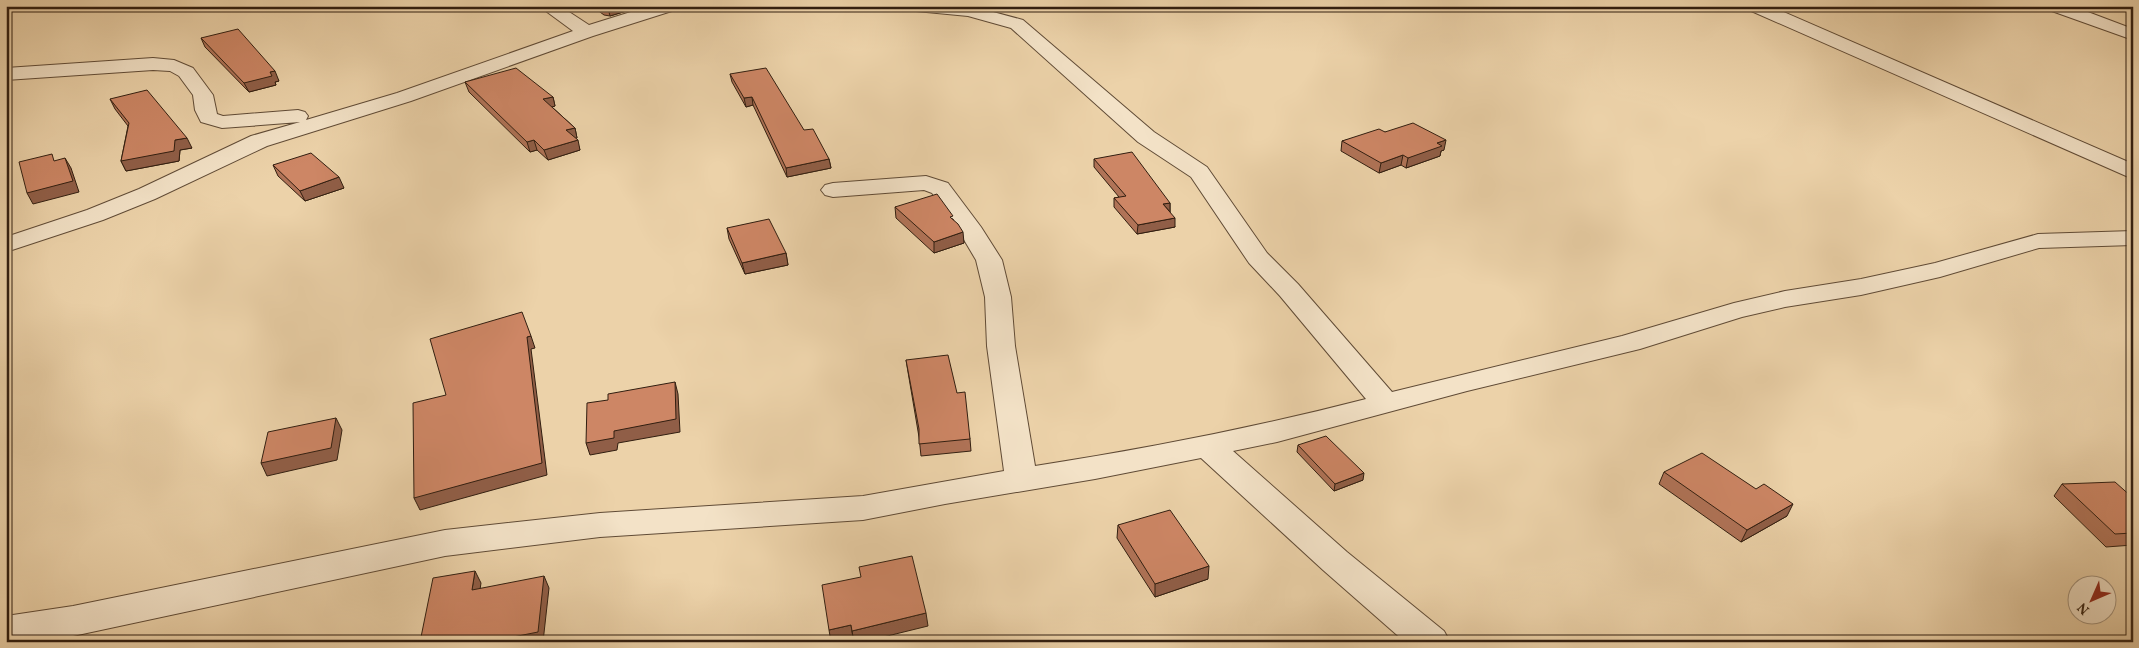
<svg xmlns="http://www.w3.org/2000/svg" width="2139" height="648" font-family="Vollkorn,serif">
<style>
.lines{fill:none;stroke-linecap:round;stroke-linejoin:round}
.minor-casing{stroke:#604b36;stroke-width:2}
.minor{fill:#f3e2c7;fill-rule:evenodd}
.wall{fill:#b07357;stroke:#311e10}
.shaded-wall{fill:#905e47;stroke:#311e10}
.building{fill:#cd8665;stroke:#311e10}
</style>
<rect width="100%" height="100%" fill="#ecd2a9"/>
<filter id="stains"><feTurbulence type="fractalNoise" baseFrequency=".004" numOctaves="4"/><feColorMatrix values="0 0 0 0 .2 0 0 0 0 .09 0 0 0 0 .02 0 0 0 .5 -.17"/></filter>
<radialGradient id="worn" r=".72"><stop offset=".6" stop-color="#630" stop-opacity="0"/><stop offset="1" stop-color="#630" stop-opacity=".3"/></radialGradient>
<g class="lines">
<g class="minor-casing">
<path id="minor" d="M 539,6 L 560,6 L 589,25 L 650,6 L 678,6 L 675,10 L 593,36 L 411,101 L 267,146 L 155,199 L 103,220 L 6,252 L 6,237 L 87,210 L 139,189 L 251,136 L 300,122 L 222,128 L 201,122 L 195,110 L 193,95 L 179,76 L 170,71 L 153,70 L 6,80 L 6,68 L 153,58 L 174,60 L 193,68 L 213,95 L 217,114 L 223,116 L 298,110 L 305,112 L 308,116 L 306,120 L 397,93 L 573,31 Z
M 907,6 L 971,6 L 1023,20 L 1154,132 L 1207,167 L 1267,253 L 1298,284 L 1392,392 L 1622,336 L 1734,303 L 1785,291 L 1861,279 L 1935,263 L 2038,234 L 2133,231 L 2133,245 L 2039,248 L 1940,277 L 1861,295 L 1785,307 L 1742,317 L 1640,349 L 1467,391 L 1277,442 L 1233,451 L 1347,552 L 1444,631 L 1450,642 L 1405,642 L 1323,570 L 1201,458 L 1095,479 L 945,504 L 863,520 L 600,537 L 445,556 L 73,636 L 33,642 L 6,642 L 6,616 L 73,606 L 445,530 L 600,513 L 863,496 L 1004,471 L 987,346 L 985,297 L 976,260 L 960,233 L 932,193 L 924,190 L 833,197 L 825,195 L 821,190 L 825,185 L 833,183 L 926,176 L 948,183 L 981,227 L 1002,260 L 1011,297 L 1015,346 L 1035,466 C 1146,449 1257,427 1366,399 L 1280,296 L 1249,263 L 1191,177 L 1138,142 L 1011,28 L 968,16 L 916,11 L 910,10 Z
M 1746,6 L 1770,6 L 2133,164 L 2133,179 L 1749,10 Z
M 2046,6 L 2072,6 L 2133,29 L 2133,40 L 2049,10 Z"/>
</g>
<use href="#minor" class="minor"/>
</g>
<path class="wall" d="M 592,6 L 643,6 L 610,16 L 604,15 Z
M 201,38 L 279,81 L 275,82 L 276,85 L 249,92 L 205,47 Z
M 730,74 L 804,130 L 829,159 L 831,168 L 787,177 L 753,105 L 746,107 L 732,82 Z
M 465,82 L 553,97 L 555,106 L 552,107 L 575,128 L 577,138 L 576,138 L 580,150 L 548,160 L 537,150 L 530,152 L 469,92 Z
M 110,99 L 192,148 L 180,150 L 179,161 L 126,171 L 121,161 L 128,126 L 115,109 Z
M 1385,132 L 1444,150 L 1441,151 L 1440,156 L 1406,168 L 1401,165 L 1379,173 L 1341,151 L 1342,141 Z
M 1094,159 L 1170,203 L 1170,212 L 1175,227 L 1137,234 L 1114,207 L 1114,198 L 1119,197 L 1094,167 Z
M 273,165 L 344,188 L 305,201 L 278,176 Z
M 895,207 L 953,219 L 964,243 L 934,253 L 896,218 Z
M 727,228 L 786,253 L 788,265 L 745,274 L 729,239 Z
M 906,360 L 957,393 L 970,439 L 971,451 L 921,456 L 919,437 L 908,372 Z
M 1298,445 L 1363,480 L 1334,491 L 1297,452 Z
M 1664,472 L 1787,516 L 1741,542 L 1659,484 Z
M 2062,484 L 2133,498 L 2133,545 L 2106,547 L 2054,496 Z
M 1118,525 L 1208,579 L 1155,597 L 1117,538 Z"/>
<path class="shaded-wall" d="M 612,6 L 643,6 L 610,16 L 608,8 Z
M 275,71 L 279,81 L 275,82 L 276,85 L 249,92 L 244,83 L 270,72 Z
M 6,81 L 10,87 L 6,95 Z
M 553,97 L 555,106 L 546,109 L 543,99 Z
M 752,97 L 753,105 L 746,107 L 744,98 Z
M 575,128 L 577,138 L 569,140 L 566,130 Z
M 187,138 L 192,148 L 180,150 L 179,161 L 126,171 L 121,161 L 175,140 Z
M 534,140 L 537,150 L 530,152 L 527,142 Z
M 578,140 L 580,150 L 548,160 L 544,150 Z
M 1446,140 L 1444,150 L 1441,151 L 1440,156 L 1406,168 L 1408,158 L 1437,143 Z
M 1403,155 L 1401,165 L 1379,173 L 1381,163 Z
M 65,158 L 71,168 L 79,192 L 33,204 L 27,193 Z
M 829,159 L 831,168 L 787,177 L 786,168 Z
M 339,177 L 344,188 L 305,201 L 300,191 Z
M 1170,203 L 1170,212 L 1163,204 Z
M 1175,218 L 1175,227 L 1137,234 L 1138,225 Z
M 963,232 L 964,243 L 934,253 L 934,242 Z
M 786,253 L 788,265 L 745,274 L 742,263 Z
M 531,336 L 535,348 L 531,349 L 547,475 L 420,510 L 414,498 L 527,337 Z
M 675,382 L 678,394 L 680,432 L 618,443 L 617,450 L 590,455 L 586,443 L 614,431 Z
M 336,418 L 342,430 L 337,460 L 267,476 L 261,463 Z
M 1364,473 L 1363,480 L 1334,491 L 1335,484 Z
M 1793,504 L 1787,516 L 1741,542 L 1747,530 Z
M 1209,566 L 1208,579 L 1155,597 L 1155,584 Z
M 475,571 L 481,583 L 478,603 L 472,590 Z
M 544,576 L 549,588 L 543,642 L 488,642 Z
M 926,613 L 928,626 L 863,642 L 854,642 L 852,631 Z
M 851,625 L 853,638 L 836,642 L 831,642 L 829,630 Z"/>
<path class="building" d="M 238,29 L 275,71 L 270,72 L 272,76 L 244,83 L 201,38 Z
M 516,68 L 553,97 L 543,99 L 575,128 L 566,130 L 578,140 L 544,150 L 534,140 L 527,142 L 465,82 Z
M 766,68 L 804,130 L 813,129 L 829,159 L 786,168 L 752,97 L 744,98 L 730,74 Z
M 147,90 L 187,138 L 175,140 L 174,151 L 121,161 L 129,123 L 110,99 Z
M 1413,123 L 1446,140 L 1437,143 L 1442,146 L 1408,158 L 1403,155 L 1381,163 L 1342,141 L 1379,129 L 1385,132 Z
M 1132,152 L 1170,203 L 1163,204 L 1175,218 L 1138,225 L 1114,198 L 1126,196 L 1094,159 Z
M 311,153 L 339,177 L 300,191 L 273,165 Z
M 52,154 L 54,161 L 65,158 L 73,181 L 27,193 L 19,162 Z
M 937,194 L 953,216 L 950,217 L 958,224 L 963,232 L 934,242 L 895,207 Z
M 769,219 L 786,253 L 742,263 L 727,228 Z
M 522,312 L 531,336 L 527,337 L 542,463 L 414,498 L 413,403 L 446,395 L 430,339 Z
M 948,355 L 957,393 L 965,392 L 970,439 L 919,444 L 919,429 L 906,360 Z
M 675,382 L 676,419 L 614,431 L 614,438 L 586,443 L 587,403 L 608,400 L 608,394 Z
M 336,418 L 331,448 L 261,463 L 268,432 Z
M 1326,436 L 1364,473 L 1335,484 L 1298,445 Z
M 1702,453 L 1756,489 L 1764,484 L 1793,504 L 1747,530 L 1664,472 Z
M 2115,482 L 2133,498 L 2133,533 L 2115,534 L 2062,484 Z
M 1170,510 L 1209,566 L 1155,584 L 1118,525 Z
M 912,556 L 926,613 L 852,631 L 851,625 L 829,630 L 822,585 L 861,577 L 859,567 Z
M 475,571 L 472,590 L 544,576 L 538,632 L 488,642 L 420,642 L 433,578 Z"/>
<rect width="2139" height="648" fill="none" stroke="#ecd2a9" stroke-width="25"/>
<rect x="8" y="8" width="2124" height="633" fill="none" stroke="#311e10" stroke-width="2.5"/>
<rect x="12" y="12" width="2114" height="623" fill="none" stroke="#311e10"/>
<g transform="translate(2092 600) rotate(225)"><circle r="24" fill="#f3e2c7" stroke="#a5947e"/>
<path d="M0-4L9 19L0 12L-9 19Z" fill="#8f2418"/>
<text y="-8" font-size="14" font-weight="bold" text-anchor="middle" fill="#311e10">N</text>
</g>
<rect width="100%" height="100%" filter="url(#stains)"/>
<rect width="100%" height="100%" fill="url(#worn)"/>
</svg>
